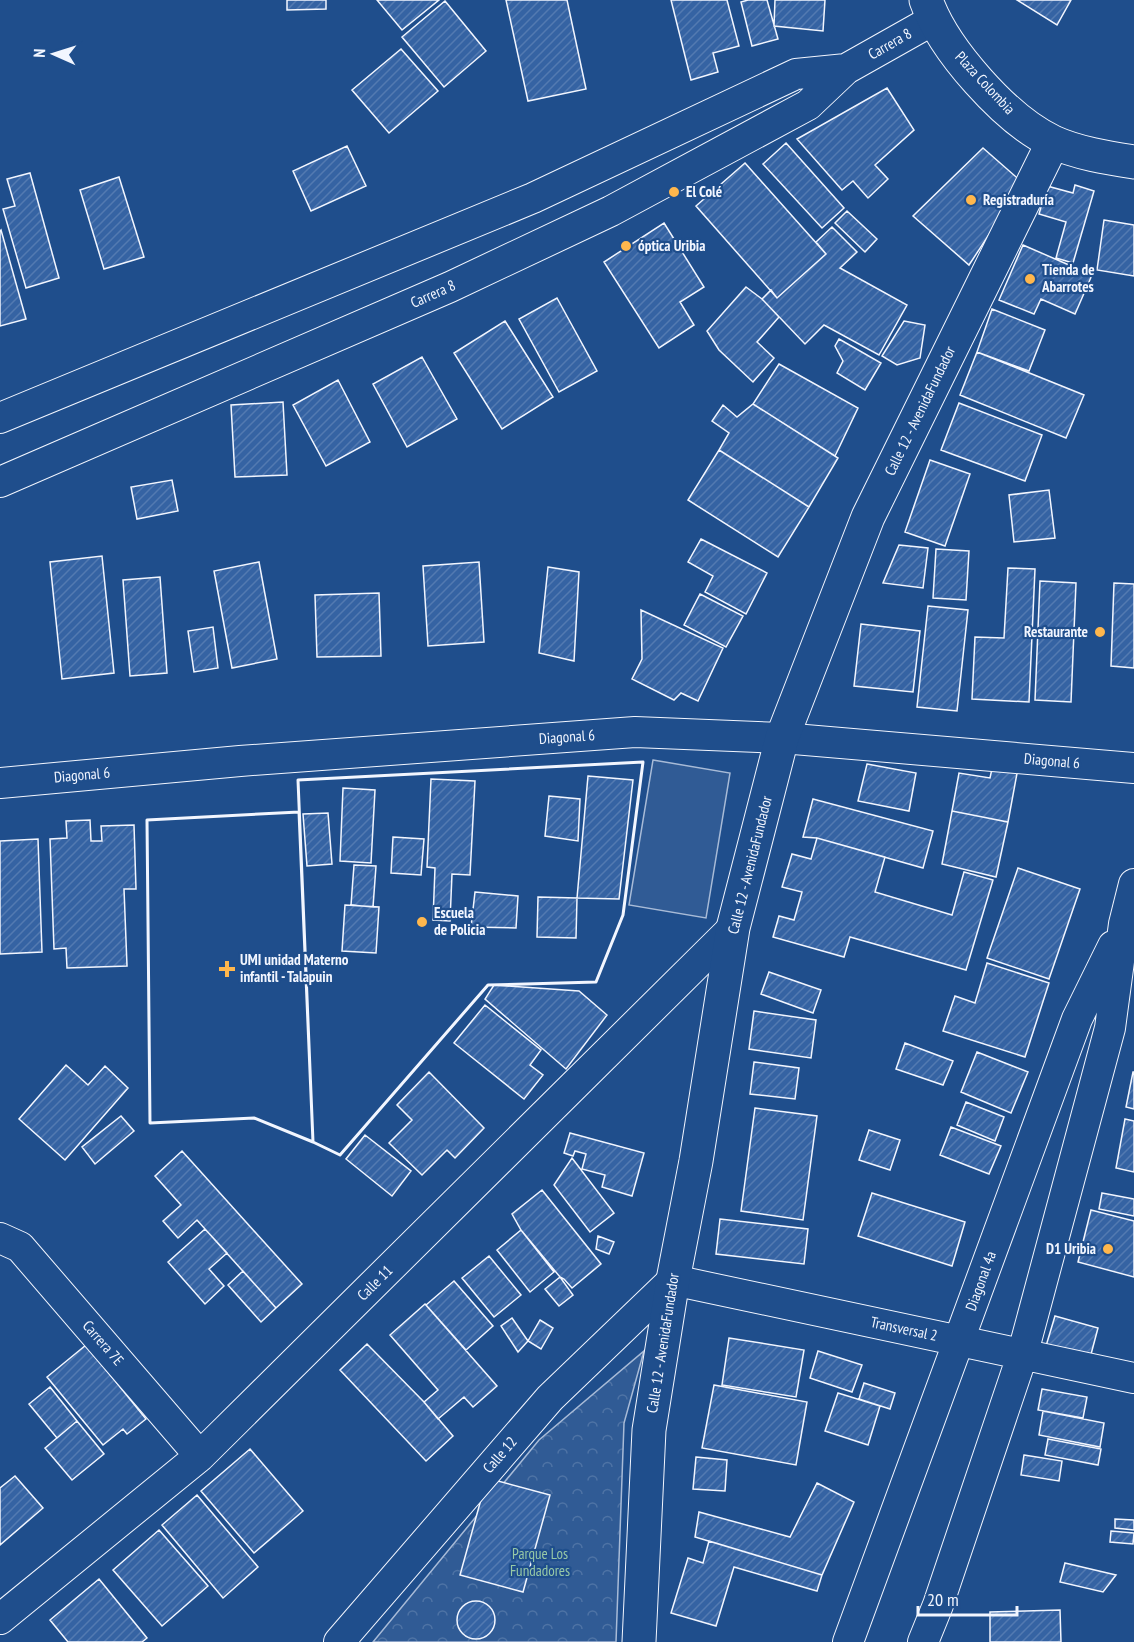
<svg xmlns="http://www.w3.org/2000/svg" width="1134" height="1642" font-family="'PT Sans Narrow',sans-serif">
<style>
.grass{fill:#305b95;stroke:#a8bbd7;stroke-width:1.5}
.park{fill:url(#park-crowns);stroke:#a8bbd7;stroke-width:1.5}
.building{fill:url(#building-hatch);stroke:#f2f6ff;stroke-width:1.5}
.lines{fill:none;stroke-linecap:round;stroke-linejoin:round}
.street-casing{stroke:#f2f6ff;stroke-width:32}
.secondary-casing{stroke:#f2f6ff;stroke-width:35}
.street{stroke:#1f4e8c;stroke-width:30}
.secondary{stroke:#1f4e8c;stroke-width:33}
.wall{stroke:#f2f6ff;stroke-width:3}
.poi-dot{fill:#ffb74d;stroke:#1f4e8c;stroke-width:2}
.labels{text-anchor:middle;stroke-width:4.5;stroke-linejoin:round;paint-order:stroke}
.street-label{font-size:15px;fill:#f2f6ff;stroke:#1f4e8c}
.poi-label{font-size:15px;font-weight:bold;fill:#f2f6ff;stroke:#1f4e8c;text-anchor:start}
.park-label{font-size:15px;fill:#97c8a6;stroke:#1f4e8c}
</style>
<defs>
<pattern id="park-crowns" width="20" height="18" patternUnits="userSpaceOnUse" patternTransform="scale(1.5)"><rect width="20" height="18" fill="#305b95"/><path d="M2 6a3 3 0 1 1 6 0M12 15a3 3 0 1 1 6 0" fill="none" stroke="#4e73a5"/></pattern>
<pattern id="building-hatch" width="6" height="6" patternUnits="userSpaceOnUse" patternTransform="scale(1.5)"><rect width="6" height="6" fill="#3563a3"/><path d="M-1 1l2-2M0 6l6-6M5 7l2-2" fill="none" stroke="#537ab1"/></pattern>
</defs>
<rect width="100%" height="100%" fill="#1f4e8c"/>
<path class="grass" d="M 653,760 L 730,773 L 706,918 L 629,905 Z"/>
<path class="park" d="M 644,1351 L 624,1423 L 616,1642 L 373,1642 L 539,1440 Z"/>
<path class="building" d="M 287,0 L 326,0 L 326,9 L 287,10 Z
M 377,0 L 439,0 L 402,30 Z
M 506,0 L 567,0 L 586,89 L 528,101 Z
M 671,0 L 727,0 L 739,46 L 713,53 L 718,72 L 691,80 Z
M 748,0 L 767,0 L 778,39 L 752,46 L 741,2 Z
M 775,0 L 825,0 L 823,31 L 774,26 Z
M 1017,0 L 1071,0 L 1057,25 Z
M 445,1 L 486,51 L 444,87 L 402,37 Z
M 401,49 L 438,91 L 389,133 L 352,90 Z
M 887,88 L 914,130 L 875,165 L 888,179 L 868,198 L 853,181 L 842,190 L 797,139 Z
M 786,143 L 844,208 L 822,228 L 763,164 Z
M 347,146 L 366,186 L 311,211 L 293,171 Z
M 983,148 L 1023,183 L 969,265 L 913,216 Z
M 745,163 L 826,254 L 777,298 L 696,206 Z
M 30,173 L 59,278 L 26,288 L 3,209 L 15,206 L 7,179 Z
M 119,177 L 144,257 L 104,269 L 80,190 Z
M 1075,185 L 1094,191 L 1073,263 L 1056,258 L 1066,222 L 1039,214 L 1047,186 L 1073,193 Z
M 847,211 L 877,239 L 865,252 L 835,223 Z
M 1104,220 L 1134,225 L 1134,276 L 1097,270 Z
M 664,223 L 704,287 L 680,302 L 694,325 L 659,348 L 604,262 Z
M 832,227 L 857,252 L 840,268 L 907,305 L 879,355 L 824,325 L 805,344 L 762,299 L 771,290 L 777,298 L 826,254 L 816,242 Z
M 1,230 L 26,319 L 0,326 L 0,231 Z
M 1023,245 L 1092,275 L 1075,314 L 1041,299 L 1034,314 L 999,300 Z
M 746,287 L 762,299 L 779,317 L 757,342 L 774,358 L 753,382 L 719,350 L 707,331 Z
M 557,298 L 597,371 L 559,392 L 519,319 Z
M 992,309 L 1045,330 L 1029,371 L 977,352 Z
M 505,321 L 553,397 L 502,429 L 454,353 Z
M 904,321 L 925,325 L 920,358 L 897,365 L 882,356 Z
M 839,339 L 881,363 L 865,390 L 837,373 L 843,361 L 835,346 Z
M 977,352 L 1084,395 L 1066,438 L 960,395 Z
M 422,357 L 457,419 L 407,447 L 373,384 Z
M 779,364 L 858,408 L 835,456 L 753,404 Z
M 338,380 L 370,442 L 326,466 L 293,405 Z
M 283,402 L 287,475 L 235,477 L 231,405 Z
M 959,403 L 1042,435 L 1025,481 L 941,450 Z
M 753,404 L 838,458 L 809,507 L 719,450 L 729,433 L 712,421 L 723,405 L 737,417 Z
M 719,450 L 809,507 L 778,557 L 688,500 Z
M 930,460 L 970,474 L 945,546 L 905,532 Z
M 172,480 L 178,511 L 137,519 L 131,487 Z
M 1049,490 L 1055,538 L 1014,542 L 1009,495 Z
M 701,539 L 767,573 L 746,614 L 705,592 L 713,576 L 688,562 Z
M 899,545 L 928,548 L 923,588 L 883,583 Z
M 936,549 L 969,551 L 966,600 L 933,598 Z
M 102,556 L 114,673 L 62,679 L 50,562 Z
M 259,562 L 277,659 L 232,668 L 214,571 Z
M 479,562 L 484,642 L 428,646 L 423,566 Z
M 548,567 L 579,572 L 574,661 L 539,653 Z
M 1008,568 L 1035,569 L 1029,702 L 972,699 L 975,637 L 1004,638 Z
M 160,577 L 167,673 L 130,676 L 123,580 Z
M 1040,581 L 1076,583 L 1071,702 L 1035,700 Z
M 1114,583 L 1134,584 L 1134,668 L 1111,666 Z
M 379,593 L 381,656 L 317,657 L 315,595 Z
M 700,594 L 743,616 L 726,647 L 684,625 Z
M 928,606 L 968,610 L 957,711 L 917,707 Z
M 641,610 L 723,648 L 698,701 L 681,693 L 674,700 L 632,679 L 642,659 Z
M 861,624 L 920,631 L 913,692 L 854,686 Z
M 213,627 L 218,668 L 194,672 L 188,631 Z
M 867,764 L 916,773 L 909,811 L 858,801 Z
M 993,764 L 1018,768 L 1008,822 L 952,811 L 959,773 L 990,778 Z
M 588,776 L 633,780 L 619,899 L 577,898 Z
M 431,779 L 475,781 L 470,875 L 452,874 L 450,921 L 433,920 L 435,868 L 427,867 Z
M 343,788 L 375,790 L 371,863 L 340,861 Z
M 549,796 L 580,799 L 578,841 L 545,836 Z
M 813,799 L 933,831 L 923,868 L 817,838 L 803,837 Z
M 952,811 L 1008,822 L 996,877 L 942,864 Z
M 328,813 L 332,864 L 307,866 L 303,814 Z
M 90,820 L 91,841 L 102,841 L 101,826 L 134,825 L 136,889 L 124,889 L 127,966 L 67,968 L 66,948 L 54,949 L 50,839 L 67,838 L 66,821 Z
M 393,837 L 424,839 L 421,875 L 391,873 Z
M 817,838 L 885,857 L 875,892 L 952,915 L 964,872 L 993,880 L 966,970 L 850,937 L 844,957 L 773,937 L 779,916 L 794,920 L 802,892 L 782,887 L 792,854 L 811,859 Z
M 38,839 L 42,952 L 0,954 L 0,841 Z
M 354,865 L 376,866 L 373,907 L 351,905 Z
M 1018,868 L 1080,889 L 1049,979 L 987,958 Z
M 475,892 L 518,896 L 516,928 L 471,927 Z
M 538,897 L 577,898 L 576,938 L 537,937 Z
M 345,905 L 379,907 L 376,953 L 342,951 Z
M 987,963 L 1049,983 L 1025,1057 L 943,1031 L 955,996 L 975,1003 Z
M 769,972 L 821,990 L 813,1013 L 761,994 Z
M 494,985 L 579,991 L 607,1015 L 566,1069 L 485,999 Z
M 485,1005 L 541,1050 L 530,1065 L 543,1075 L 524,1099 L 454,1043 Z
M 754,1011 L 816,1020 L 811,1058 L 749,1049 Z
M 905,1043 L 953,1061 L 943,1085 L 896,1069 Z
M 977,1052 L 1028,1072 L 1011,1113 L 961,1092 Z
M 754,1062 L 799,1068 L 795,1099 L 750,1094 Z
M 66,1065 L 88,1085 L 105,1066 L 128,1088 L 65,1160 L 19,1119 Z
M 429,1072 L 484,1128 L 455,1158 L 447,1150 L 422,1175 L 389,1143 L 412,1120 L 397,1105 Z
M 1133,1072 L 1134,1072 L 1134,1109 L 1126,1107 Z
M 966,1102 L 1004,1117 L 995,1141 L 957,1125 Z
M 755,1108 L 817,1116 L 803,1220 L 741,1211 Z
M 121,1116 L 134,1131 L 95,1164 L 82,1147 Z
M 1125,1119 L 1134,1121 L 1134,1172 L 1116,1168 Z
M 951,1127 L 1001,1146 L 989,1174 L 940,1155 Z
M 869,1130 L 900,1140 L 890,1170 L 859,1160 Z
M 570,1133 L 644,1153 L 632,1196 L 602,1187 L 605,1175 L 582,1169 L 586,1154 L 575,1151 L 573,1156 L 564,1153 Z
M 365,1135 L 411,1171 L 392,1196 L 346,1159 Z
M 182,1151 L 302,1284 L 276,1308 L 197,1220 L 178,1238 L 163,1221 L 181,1205 L 155,1176 Z
M 572,1158 L 614,1213 L 590,1232 L 554,1185 Z
M 542,1190 L 601,1264 L 572,1288 L 564,1279 L 560,1277 L 521,1230 L 512,1214 Z
M 872,1193 L 965,1222 L 952,1266 L 858,1236 Z
M 1102,1193 L 1134,1199 L 1134,1216 L 1099,1209 Z
M 1091,1210 L 1134,1221 L 1134,1277 L 1078,1262 Z
M 720,1219 L 808,1229 L 804,1264 L 716,1254 Z
M 205,1229 L 227,1253 L 209,1269 L 224,1286 L 205,1304 L 168,1262 Z
M 521,1230 L 554,1272 L 530,1292 L 497,1250 Z
M 598,1236 L 614,1242 L 609,1254 L 596,1249 Z
M 489,1256 L 521,1295 L 494,1317 L 462,1278 Z
M 243,1271 L 276,1308 L 261,1322 L 228,1285 Z
M 560,1277 L 573,1295 L 559,1306 L 545,1289 Z
M 454,1281 L 493,1326 L 466,1350 L 426,1305 Z
M 425,1304 L 497,1386 L 473,1407 L 464,1397 L 438,1419 L 424,1402 L 438,1390 L 390,1335 Z
M 1055,1316 L 1098,1328 L 1090,1358 L 1046,1346 Z
M 512,1318 L 528,1341 L 518,1352 L 501,1326 Z
M 540,1320 L 553,1328 L 541,1349 L 528,1341 Z
M 729,1338 L 804,1350 L 796,1397 L 722,1385 Z
M 367,1344 L 424,1402 L 453,1436 L 426,1461 L 340,1370 Z
M 86,1345 L 146,1419 L 127,1434 L 123,1429 L 103,1445 L 47,1377 Z
M 818,1351 L 862,1365 L 852,1392 L 810,1378 Z
M 864,1383 L 895,1393 L 890,1409 L 859,1399 Z
M 714,1385 L 807,1402 L 796,1465 L 702,1448 Z
M 50,1387 L 77,1421 L 57,1438 L 29,1404 Z
M 1042,1389 L 1087,1397 L 1083,1418 L 1038,1410 Z
M 838,1393 L 880,1406 L 868,1445 L 825,1431 Z
M 1043,1411 L 1104,1423 L 1100,1447 L 1039,1435 Z
M 77,1421 L 104,1454 L 72,1480 L 45,1448 Z
M 1048,1439 L 1101,1449 L 1098,1465 L 1045,1455 Z
M 250,1449 L 303,1511 L 254,1553 L 201,1491 Z
M 1024,1455 L 1062,1461 L 1059,1481 L 1021,1475 Z
M 696,1457 L 727,1460 L 725,1491 L 693,1489 Z
M 15,1476 L 43,1508 L 0,1545 L 0,1488 Z
M 487,1478 L 550,1495 L 523,1592 L 460,1575 Z
M 817,1483 L 854,1502 L 822,1575 L 695,1537 L 699,1512 L 790,1537 Z
M 197,1495 L 258,1567 L 223,1598 L 162,1525 Z
M 1115,1519 L 1134,1520 L 1134,1530 L 1115,1528 Z
M 159,1530 L 208,1586 L 162,1626 L 113,1570 Z
M 1111,1531 L 1134,1533 L 1133,1544 L 1110,1542 Z
M 709,1541 L 822,1575 L 817,1591 L 734,1567 L 716,1626 L 671,1613 L 688,1558 L 703,1563 Z
M 1065,1563 L 1116,1575 L 1103,1592 L 1060,1582 Z
M 99,1579 L 147,1638 L 142,1642 L 68,1642 L 50,1620 Z
M457 1620a19 19 0 1 1 38 0a19 19 0 1 1-38 0Z
M 1060,1610 L 1061,1642 L 990,1642 L 990,1612 Z"/>
<g class="lines">
<g class="street-casing">
<path id="street" d="M 0,418 L 533,198 L 796,74 L 846,69
M 0,482 L 450,287 L 611,211 L 808,105 L 846,69 L 933,20
M 0,783 L 240,761 L 635,732 L 782,738 L 1134,768
M 0,1238 L 20,1247 L 200,1456
M 0,1619 L 200,1456 L 733,928
M 339,1642 L 550,1398 L 673,1280 L 1134,1378
M 848,1642 L 1077,1019 L 1113,946
M 923,1642 L 938,1605 L 1022,1356 L 1110,1028 L 1124,924 L 1134,884"/>
</g>
<g class="secondary-casing">
<path id="secondary" d="M 926,0 C 943,49 1006,120 1053,142 C 1077,153 1108,158 1134,162
M 639,1642 L 649,1430 L 673,1280 L 696,1161 L 733,928 L 782,738 L 868,517 L 1053,142"/>
</g>
<use href="#street" class="street"/>
<use href="#secondary" class="secondary"/>
<path class="wall" d="M 643,762 L 623,915 L 596,982 L 488,985 L 340,1155 L 313,1142 L 298,780 Z
M 299,812 L 313,1142 L 254,1118 L 150,1123 L 147,820 Z"/>
</g>
<g class="poi-dot">
<circle cx="674" cy="192" r="6"/>
<circle cx="971" cy="200" r="6"/>
<circle cx="626" cy="246" r="6"/>
<circle cx="1030" cy="279" r="6"/>
<circle cx="1100" cy="632" r="6"/>
<circle cx="422" cy="922" r="6"/>
<path d="M224 960h6v6h6v6h-6v6h-6v-6h-6v-6h6z"/>
<circle cx="1108" cy="1249" r="6"/>
</g>
<g class="labels">
<g class="street-label">
<text transform="translate(890 44) rotate(-30)" y="5">Carrera 8</text>
<text transform="translate(985 83) rotate(47)" y="5">Plaza Colombia</text>
<text transform="translate(433 294) rotate(-24)" y="5">Carrera 8</text>
<text transform="translate(920 411) rotate(-64)" y="5">Calle 12 - AvenidaFundador</text>
<text transform="translate(567 737) rotate(-4)" y="5">Diagonal 6</text>
<text transform="translate(1052 761) rotate(5)" y="5">Diagonal 6</text>
<text transform="translate(82 775) rotate(-5)" y="5">Diagonal 6</text>
<text transform="translate(750 865) rotate(-76)" y="5">Calle 12 - AvenidaFundador</text>
<text transform="translate(981 1281) rotate(-70)" y="5">Diagonal 4a</text>
<text transform="translate(375 1283) rotate(-45)" y="5">Calle 11</text>
<text transform="translate(904 1329) rotate(12)" y="5">Transversal 2</text>
<text transform="translate(103 1343) rotate(49)" y="5">Carrera 7E</text>
<text transform="translate(663 1343) rotate(-81)" y="5">Calle 12 - AvenidaFundador</text>
<text transform="translate(500 1455) rotate(-49)" y="5">Calle 12</text>
</g>
<g class="poi-label">
<text x="686" y="197">El Colé</text>
<text x="983" y="205">Registraduría</text>
<text x="638" y="251">óptica Uribia</text>
<text x="1042" y="275">Tienda de<tspan x="1042" dy="17">Abarrotes</tspan></text>
<text x="1088" y="637" text-anchor="end">Restaurante</text>
<text x="434" y="918">Escuela<tspan x="434" dy="17">de Policia</tspan></text>
<text x="240" y="965">UMI unidad Materno<tspan x="240" dy="17">infantil - Talapuin</tspan></text>
<text x="1096" y="1254" text-anchor="end">D1 Uribia</text>
</g>
<g class="park-label">
<text x="540" y="1559">Parque Los<tspan x="540" dy="17">Fundadores</tspan></text>
</g>
</g>
<g transform="translate(54 54) rotate(273)" stroke="#1f4e8c" stroke-width="4.5" paint-order="stroke">
<path d="M0-4.5L10 22L0 15L-10 22Z" fill="#f2f6ff"/>
<text y="-9" font-size="16" font-weight="bold" text-anchor="middle" fill="#f2f6ff">N</text>
</g>
<path d="M918 1606v9h99v-9" fill="none" stroke="#f2f6ff" stroke-width="3"/>
<text x="927" y="1606" font-size="18" fill="#f2f6ff" stroke="#1f4e8c" stroke-width="4.5" paint-order="stroke">20 m</text>
</svg>
